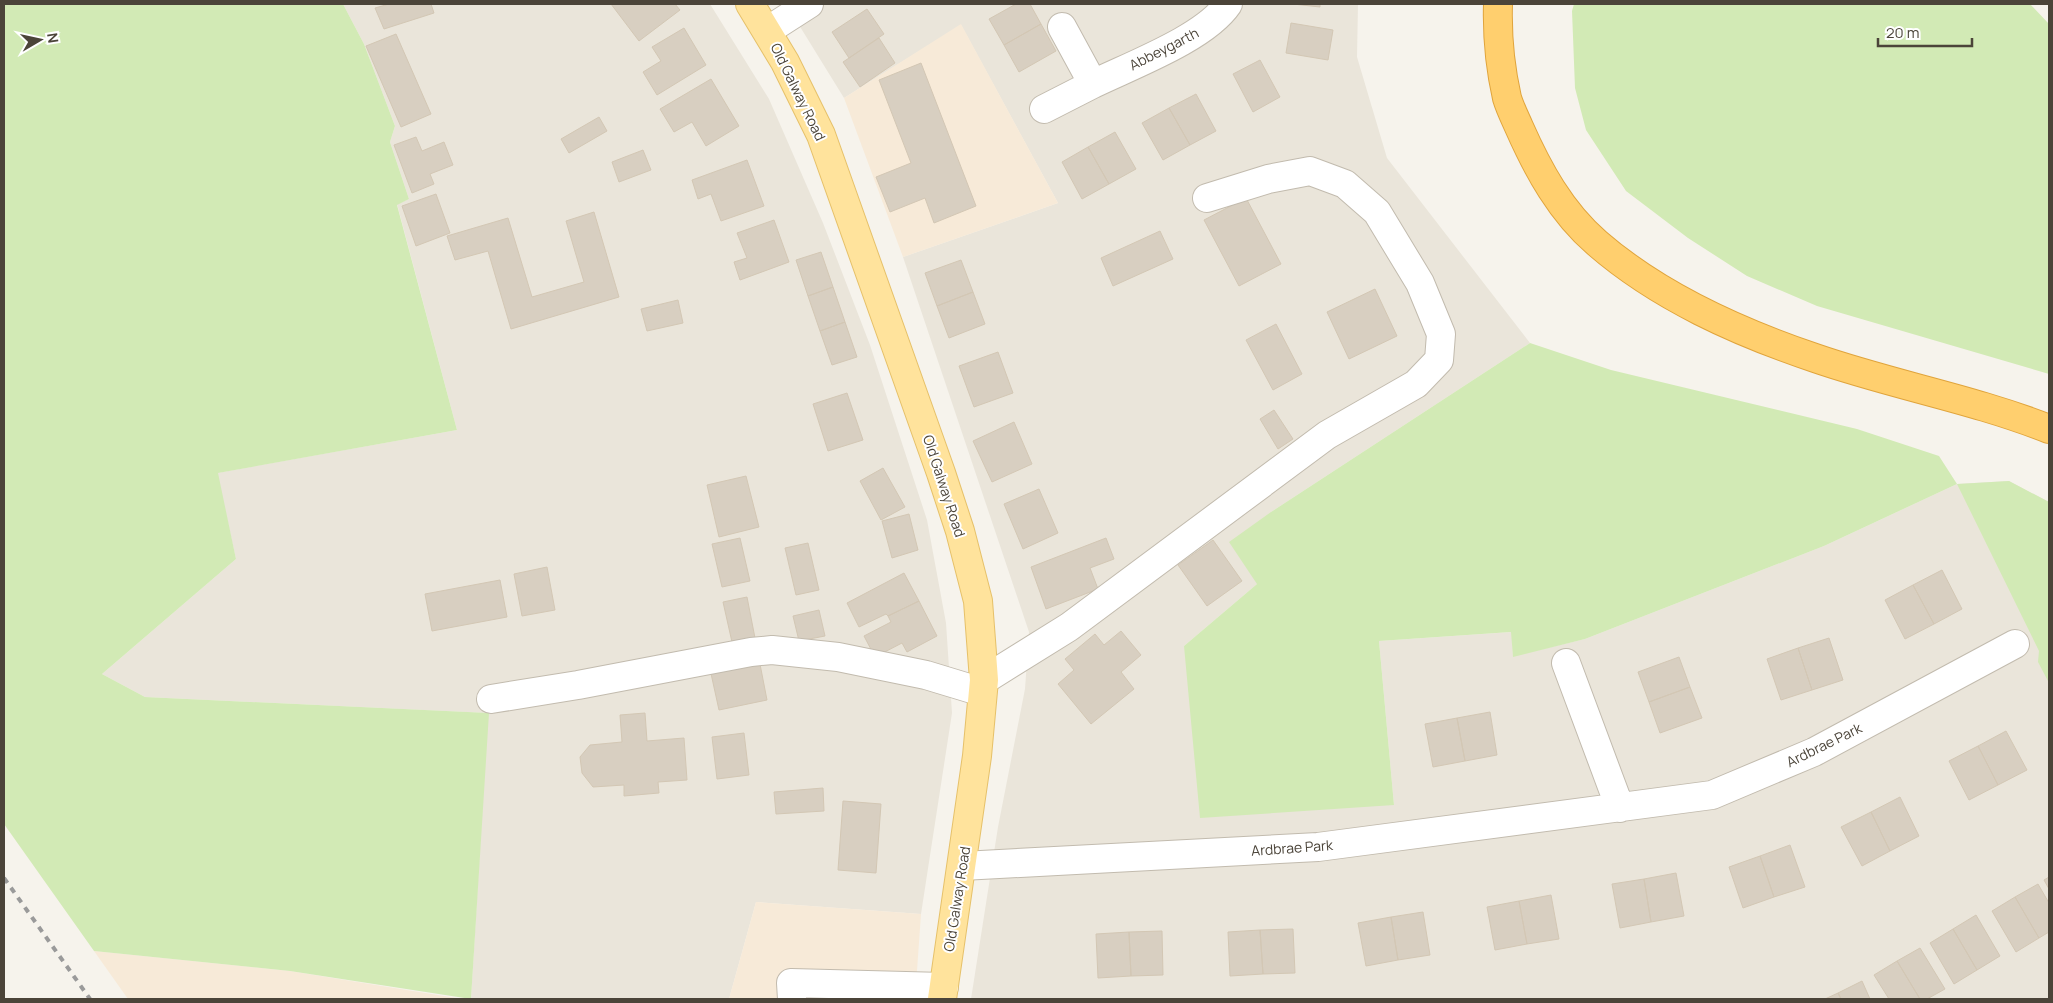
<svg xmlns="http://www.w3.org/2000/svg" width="2053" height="1003" font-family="Manrope,sans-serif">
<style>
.residential{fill:#eae5da}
.commercial{fill:#f7ead8}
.green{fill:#d2eab5}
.building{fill:#d8cfc1;stroke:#d3c7b4}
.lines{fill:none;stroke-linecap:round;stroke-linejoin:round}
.minor-casing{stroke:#c2bbae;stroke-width:30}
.major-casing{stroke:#e6c16a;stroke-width:30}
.highway-casing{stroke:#e0a43c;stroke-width:30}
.minor{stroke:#fff;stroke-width:28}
.major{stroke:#ffe39c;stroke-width:28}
.highway{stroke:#ffcf6e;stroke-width:28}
.rail{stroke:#9a9a9a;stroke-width:4;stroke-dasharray:6 6;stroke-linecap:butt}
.labels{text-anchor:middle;stroke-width:4;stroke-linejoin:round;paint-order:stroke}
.street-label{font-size:14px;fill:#4b4439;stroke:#fff}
</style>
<rect width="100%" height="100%" fill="#f6f3ec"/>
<path class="residential" d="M 343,4 L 710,4 L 769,99 L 823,223 L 870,345 L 927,520 L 946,623 L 952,713 L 921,914 L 756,902 L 729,999 L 471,999 L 488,713 L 145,697 L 102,674 L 236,559 L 217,473 L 457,430 L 397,204 L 409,199 L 390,142 L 395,126 L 364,44 Z
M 786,4 L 1358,4 L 1357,57 L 1387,158 L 1530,343 L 1271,512 L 1257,584 L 1184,646 L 1394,805 L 1379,641 L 1512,632 L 1513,656 L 1585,639 L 1824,546 L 1957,484 L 2009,481 L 2049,502 L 2049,999 L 971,999 L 998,827 L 1025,689 L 1029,632 L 903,257 L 1058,203 L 961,25 L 844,98 Z"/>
<path class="commercial" d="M 961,24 L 1058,203 L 903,257 L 844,98 Z
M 756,902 L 921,914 L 915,999 L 729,999 Z
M 94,951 L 290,971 L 462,999 L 128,999 Z"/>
<path class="green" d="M 4,4 L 343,4 L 364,44 L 395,126 L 390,142 L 409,199 L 397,205 L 457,430 L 218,473 L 236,559 L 102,674 L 145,697 L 489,713 L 471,999 L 290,971 L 94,951 L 4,824 Z
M 1574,4 L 2030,4 L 2049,24 L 2049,374 L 1817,306 L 1747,276 L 1688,238 L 1626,191 L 1586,130 L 1575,88 L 1572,11 Z
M 1530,343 L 1611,370 L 1857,429 L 1939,456 L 1957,484 L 2009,481 L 2049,502 L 2049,683 L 2038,662 L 2039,651 L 1957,484 L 1824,546 L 1585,639 L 1513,657 L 1511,632 L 1379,641 L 1394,805 L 1200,818 L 1184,646 L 1257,584 L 1229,542 L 1271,512 Z"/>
<path class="building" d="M 389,4 L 431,4 L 434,13 L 384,29 L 375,8 Z
M 611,4 L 675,4 L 680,10 L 639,41 Z
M 1016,4 L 1030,4 L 1041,24 L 1004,45 L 989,19 Z
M 1293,4 L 1320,4 L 1320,7 Z
M 867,9 L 884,34 L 849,58 L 832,32 Z
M 1291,23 L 1333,30 L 1328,60 L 1286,53 Z
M 1041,24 L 1056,51 L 1019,72 L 1004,45 Z
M 684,28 L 706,65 L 657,95 L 643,72 L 661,61 L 652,47 Z
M 396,34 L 431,114 L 401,127 L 366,46 Z
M 879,38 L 895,63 L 860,87 L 843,62 Z
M 1260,60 L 1280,97 L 1253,112 L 1233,74 Z
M 921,63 L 976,206 L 934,223 L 925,198 L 890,212 L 876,177 L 911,163 L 879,80 Z
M 711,79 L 739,126 L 706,146 L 692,122 L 674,132 L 660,109 Z
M 1196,94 L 1216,131 L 1190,145 L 1169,108 Z
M 1169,108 L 1190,145 L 1163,160 L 1142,123 Z
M 599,117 L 607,131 L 569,153 L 561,139 Z
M 1115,132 L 1136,169 L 1109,184 L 1088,147 Z
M 416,137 L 422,151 L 444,142 L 453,165 L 430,174 L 434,184 L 412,193 L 394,145 Z
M 1088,147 L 1109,184 L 1082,199 L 1062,162 Z
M 643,150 L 651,170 L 619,182 L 612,162 Z
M 747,160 L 764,206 L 721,221 L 711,194 L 698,199 L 692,180 Z
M 436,194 L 450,233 L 416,246 L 402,206 Z
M 1246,198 L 1281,264 L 1239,286 L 1204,220 Z
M 594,212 L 619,297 L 511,329 L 488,251 L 455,260 L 447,236 L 508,218 L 532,297 L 584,282 L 566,221 Z
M 774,220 L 789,262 L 740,280 L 734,262 L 747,258 L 737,233 Z
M 1160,231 L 1173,259 L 1113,286 L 1101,258 Z
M 821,252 L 833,287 L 808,296 L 796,260 Z
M 961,260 L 973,292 L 937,306 L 925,273 Z
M 833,287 L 845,322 L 820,331 L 808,296 Z
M 1375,289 L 1397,336 L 1349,359 L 1327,312 Z
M 973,292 L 985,324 L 949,338 L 937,306 Z
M 678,300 L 683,323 L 647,331 L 641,309 Z
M 845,322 L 857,357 L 832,365 L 820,331 Z
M 1276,324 L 1302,374 L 1273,390 L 1246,340 Z
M 998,352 L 1013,393 L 974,407 L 959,366 Z
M 847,393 L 863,440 L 828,451 L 813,404 Z
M 1274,410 L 1293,439 L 1278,449 L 1260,419 Z
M 1014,422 L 1032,464 L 992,482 L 973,441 Z
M 883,468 L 905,507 L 881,520 L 860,481 Z
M 746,476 L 759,527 L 719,537 L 707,485 Z
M 1039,489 L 1058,533 L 1023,549 L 1004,504 Z
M 909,514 L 918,550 L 892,558 L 882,521 Z
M 740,538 L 750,581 L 722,587 L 712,544 Z
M 1106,538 L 1114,559 L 1090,568 L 1098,589 L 1046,609 L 1031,567 Z
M 1213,540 L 1242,581 L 1207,606 L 1178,565 Z
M 808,543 L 819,590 L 796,595 L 785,548 Z
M 547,567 L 555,610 L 522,616 L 514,574 Z
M 1942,570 L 1962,609 L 1934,624 L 1913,585 Z
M 904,573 L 919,601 L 888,616 L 886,614 L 859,627 L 847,603 Z
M 500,580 L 507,617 L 432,631 L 425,594 Z
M 1913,585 L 1934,624 L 1905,639 L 1885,600 Z
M 747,597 L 755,638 L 732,642 L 723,602 Z
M 919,601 L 937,636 L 907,652 L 902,643 L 875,657 L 864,636 L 891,622 L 888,616 Z
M 819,610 L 825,636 L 799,641 L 793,616 Z
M 1121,631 L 1141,655 L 1121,672 L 1134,689 L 1091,724 L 1058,684 L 1074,670 L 1065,659 L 1095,634 L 1104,645 Z
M 1829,638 L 1843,680 L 1812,690 L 1798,648 Z
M 1798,648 L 1812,690 L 1781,700 L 1767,659 Z
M 1679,657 L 1690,687 L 1649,702 L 1638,672 Z
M 759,659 L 767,700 L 719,710 L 710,669 Z
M 1690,687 L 1702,718 L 1660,733 L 1649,702 Z
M 1490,712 L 1497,755 L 1465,761 L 1457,718 Z
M 645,713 L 647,741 L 684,738 L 687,780 L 658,782 L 659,793 L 624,796 L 624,785 L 593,787 L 582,773 L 580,757 L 590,745 L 622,742 L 620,715 Z
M 1457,718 L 1465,761 L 1433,767 L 1425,724 Z
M 2006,731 L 2027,770 L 1998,785 L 1978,746 Z
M 744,733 L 749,775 L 717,779 L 712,737 Z
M 1978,746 L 1998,785 L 1969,800 L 1949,761 Z
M 823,788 L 824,811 L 776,814 L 774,792 Z
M 1900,797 L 1919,836 L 1890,851 L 1871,812 Z
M 843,801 L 881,804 L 876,873 L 838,870 Z
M 1871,812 L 1890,851 L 1862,866 L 1841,827 Z
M 1790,845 L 1805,887 L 1774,897 L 1760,856 Z
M 1760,856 L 1774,897 L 1743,908 L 1729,867 Z
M 1676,873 L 1684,916 L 1651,922 L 1644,879 Z
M 2049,877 L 2049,889 L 2044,880 Z
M 1644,879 L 1651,922 L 1620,928 L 1612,884 Z
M 2038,884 L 2049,903 L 2049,932 L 2039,938 L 2015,897 Z
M 1551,895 L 1559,939 L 1527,944 L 1519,901 Z
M 2015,897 L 2039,938 L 2016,952 L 1992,911 Z
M 1519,901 L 1527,944 L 1495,950 L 1487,907 Z
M 1423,912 L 1430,955 L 1398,960 L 1391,917 Z
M 1976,915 L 2000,956 L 1977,970 L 1953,929 Z
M 1391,917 L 1398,960 L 1366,966 L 1358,923 Z
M 1293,929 L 1295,973 L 1263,974 L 1260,930 Z
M 1953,929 L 1977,970 L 1954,984 L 1930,943 Z
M 1260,930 L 1263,974 L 1230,976 L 1228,932 Z
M 1162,931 L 1163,975 L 1131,976 L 1129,932 Z
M 1129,932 L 1131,976 L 1098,978 L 1096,934 Z
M 1920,948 L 1945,989 L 1927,999 L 1920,999 L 1897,961 Z
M 1897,961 L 1920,999 L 1889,999 L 1874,975 Z
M 1862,981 L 1870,999 L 1841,999 L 1838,993 Z
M 1838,993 L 1841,999 L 1825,999 Z"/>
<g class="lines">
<g class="minor-casing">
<path id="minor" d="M 1062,27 L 1093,84 C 1132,65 1205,38 1228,4
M 767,31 L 809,4
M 1044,109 L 1093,84
M 1566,663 L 1620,808
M 984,680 L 1069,627 L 1327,435 L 1416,384 L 1439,360 L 1441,334 L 1420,283 L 1377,212 L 1345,184 L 1310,171 L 1268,179 L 1207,198
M 491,699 L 578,685 L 751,652 L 772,650 L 838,657 L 926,675 L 982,692
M 962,866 L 1318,847 L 1712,795 L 1814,752 L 2015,644
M 792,999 L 791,983 L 944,987"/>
</g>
<g class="major-casing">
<path id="major" d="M 750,4 L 785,62 L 821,135 L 941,473 L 960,531 L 978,601 L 984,680 L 977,756 L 942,999"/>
</g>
<g class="highway-casing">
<path id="highway" d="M 1498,4 C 1497,36 1500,67 1507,98 C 1510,108 1515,118 1519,127 C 1538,170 1561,212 1597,243 C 1659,297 1738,332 1815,358 C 1893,385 1973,399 2049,429"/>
</g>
<use href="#minor" class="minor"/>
<use href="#major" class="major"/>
<use href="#highway" class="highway"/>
<path class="rail" d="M 4,878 L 90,999"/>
</g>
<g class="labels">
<g class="street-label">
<text transform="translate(1164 49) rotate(-27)" y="5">Abbeygarth</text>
<text transform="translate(798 92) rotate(64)" y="5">Old Galway Road</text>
<text transform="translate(944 486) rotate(72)" y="5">Old Galway Road</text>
<text transform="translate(1824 745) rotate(-26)" y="5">Ardbrae Park</text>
<text transform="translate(1292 848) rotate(-4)" y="5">Ardbrae Park</text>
<text transform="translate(957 899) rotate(-81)" y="5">Old Galway Road</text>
</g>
</g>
<rect width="2053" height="1003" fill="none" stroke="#4b4439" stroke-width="10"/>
<g transform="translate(40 40) rotate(81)" stroke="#ffffff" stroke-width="4" paint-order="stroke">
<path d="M0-4L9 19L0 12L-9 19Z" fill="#4b4439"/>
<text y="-8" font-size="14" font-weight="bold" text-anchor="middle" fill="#4b4439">N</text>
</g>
<path d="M1878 38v8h94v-8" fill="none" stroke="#4b4439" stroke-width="2.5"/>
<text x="1886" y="38" font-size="15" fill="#4b4439" stroke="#ffffff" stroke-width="4" paint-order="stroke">20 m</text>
</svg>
